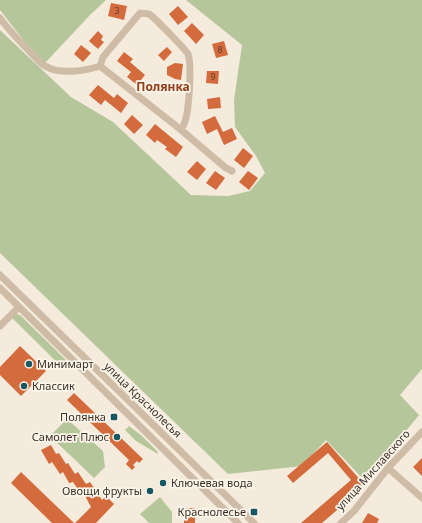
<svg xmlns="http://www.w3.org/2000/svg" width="422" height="523" font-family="'Noto Sans',sans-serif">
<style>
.green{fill:#b5c69b}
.building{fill:#d36b3d}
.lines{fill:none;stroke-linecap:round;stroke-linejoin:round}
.minor{stroke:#cfbca7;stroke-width:7}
.poi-dot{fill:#185862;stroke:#fcf5ea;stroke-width:1.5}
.labels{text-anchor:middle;stroke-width:3.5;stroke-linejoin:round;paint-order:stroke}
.number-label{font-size:9px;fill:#613e2d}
.poi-label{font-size:11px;fill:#3b2f28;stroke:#fcf5ea;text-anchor:end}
.street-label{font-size:11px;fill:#3b2f28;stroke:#fcf5ea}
.neighbourhood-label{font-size:12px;font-weight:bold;fill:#933d18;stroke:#fcf5ea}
</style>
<rect width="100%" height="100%" fill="#f5ebdd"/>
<path class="green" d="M 0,0 L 106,0 L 91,14 L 45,63 L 24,41 L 0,10 Z
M 186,0 L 422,0 L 422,369 L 400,395 L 419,415 L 365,481 L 326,440 L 302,466 L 228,474 L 0,253 L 0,30 L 71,97 L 113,122 L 191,195 L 228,196 L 250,191 L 265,173 L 256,156 L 235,127 L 234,100 L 242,45 Z
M 16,314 L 20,315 L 68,362 L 68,367 L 65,370 L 12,318 Z
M 67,419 L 103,451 L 105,467 L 94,478 L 50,436 Z
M 129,426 L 141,435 L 157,451 L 158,454 L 136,441 L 125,430 Z
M 160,497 L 172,512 L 172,523 L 149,523 L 140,514 Z"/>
<path class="building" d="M 111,3 L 127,6 L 124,20 L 108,16 Z
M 178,6 L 188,17 L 178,25 L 169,14 Z
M 192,23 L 204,35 L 196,44 L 184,31 Z
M 98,31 L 103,36 L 101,40 L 104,42 L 98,49 L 89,41 Z
M 224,41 L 228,55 L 216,58 L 212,44 Z
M 81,45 L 91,53 L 83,62 L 74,54 Z
M 167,47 L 172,52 L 164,61 L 158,55 Z
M 124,52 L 133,59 L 130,62 L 145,75 L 137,85 L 127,77 L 131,72 L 117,61 Z
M 175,63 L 183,64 L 181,80 L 175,79 L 167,75 L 167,67 Z
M 207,71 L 219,71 L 218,84 L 206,83 Z
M 98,85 L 114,98 L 117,94 L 128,103 L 121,113 L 105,100 L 101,105 L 89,95 Z
M 220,97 L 221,108 L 208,109 L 207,99 Z
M 132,115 L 143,125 L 134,134 L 124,124 Z
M 215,116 L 223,132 L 232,128 L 237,139 L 224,145 L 217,129 L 207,134 L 202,122 Z
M 155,124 L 183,147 L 176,157 L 165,149 L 167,147 L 157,140 L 155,143 L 146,135 Z
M 243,148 L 253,156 L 244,168 L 234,160 Z
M 197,161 L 206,169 L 197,180 L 187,172 Z
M 215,171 L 225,178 L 216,190 L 206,183 Z
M 248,171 L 258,178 L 249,190 L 239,182 Z
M 20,346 L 46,371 L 21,396 L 0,375 L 0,367 Z
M 74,393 L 143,459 L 139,463 L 137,461 L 133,465 L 135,467 L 132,470 L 126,464 L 129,460 L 67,400 Z
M 327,442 L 363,483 L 341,501 L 344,504 L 322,523 L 301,523 L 351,480 L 328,453 L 293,483 L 287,476 Z
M 51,445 L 56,454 L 59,453 L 66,464 L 68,463 L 75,474 L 78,472 L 86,484 L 90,482 L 102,500 L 106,496 L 114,504 L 96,523 L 75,523 L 91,507 L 83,492 L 81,494 L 73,482 L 69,483 L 63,472 L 60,474 L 52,462 L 49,464 L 41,450 Z
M 422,458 L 422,476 L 413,467 Z
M 21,472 L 74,523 L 52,523 L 11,483 Z
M 184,508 L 195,508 L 195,523 L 184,523 Z
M 368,513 L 379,519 L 377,523 L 362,523 Z"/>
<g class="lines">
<path class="minor" d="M 0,18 C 10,32 22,44 34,56 C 37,59 41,64 45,66 C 60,75 85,71 100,66 L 180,129 L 226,168 L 232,171
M 100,66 L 103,57 L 140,13 C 142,14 146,13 149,14 C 153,16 185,49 188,54 C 192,64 189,114 184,124 C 184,125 181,129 180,129
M 0,275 L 254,523
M 0,288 L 238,523
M 0,326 L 19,307
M 388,468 L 422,498
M 341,523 L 354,511 L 388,468 L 422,432"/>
</g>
<g class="poi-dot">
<circle cx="29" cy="364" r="4"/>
<circle cx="24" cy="386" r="4"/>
<rect x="110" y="413" width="8" height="8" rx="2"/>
<circle cx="117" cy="437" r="4"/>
<circle cx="163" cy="483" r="4"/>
<circle cx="150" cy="491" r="4"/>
<rect x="250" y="508" width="8" height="8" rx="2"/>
</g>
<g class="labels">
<g class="number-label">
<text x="117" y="14">3</text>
<text x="220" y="53">8</text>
<text x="213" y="80">9</text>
</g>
<g class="poi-label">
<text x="37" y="368" text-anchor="start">Минимарт</text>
<text x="32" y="390" text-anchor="start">Классик</text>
<text x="106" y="421">Полянка</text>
<text x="109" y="441">Самолет Плюс</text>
<text x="171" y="487" text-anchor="start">Ключевая вода</text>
<text x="142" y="495">Овощи фрукты</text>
<text x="246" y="516">Краснолесье</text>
</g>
<g class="street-label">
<text transform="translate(143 400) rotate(44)" y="4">улица Краснолесья</text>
<text transform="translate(373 470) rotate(-48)" y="4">улица Миславского</text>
</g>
<g class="neighbourhood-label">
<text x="163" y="91">Полянка</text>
</g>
</g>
</svg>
